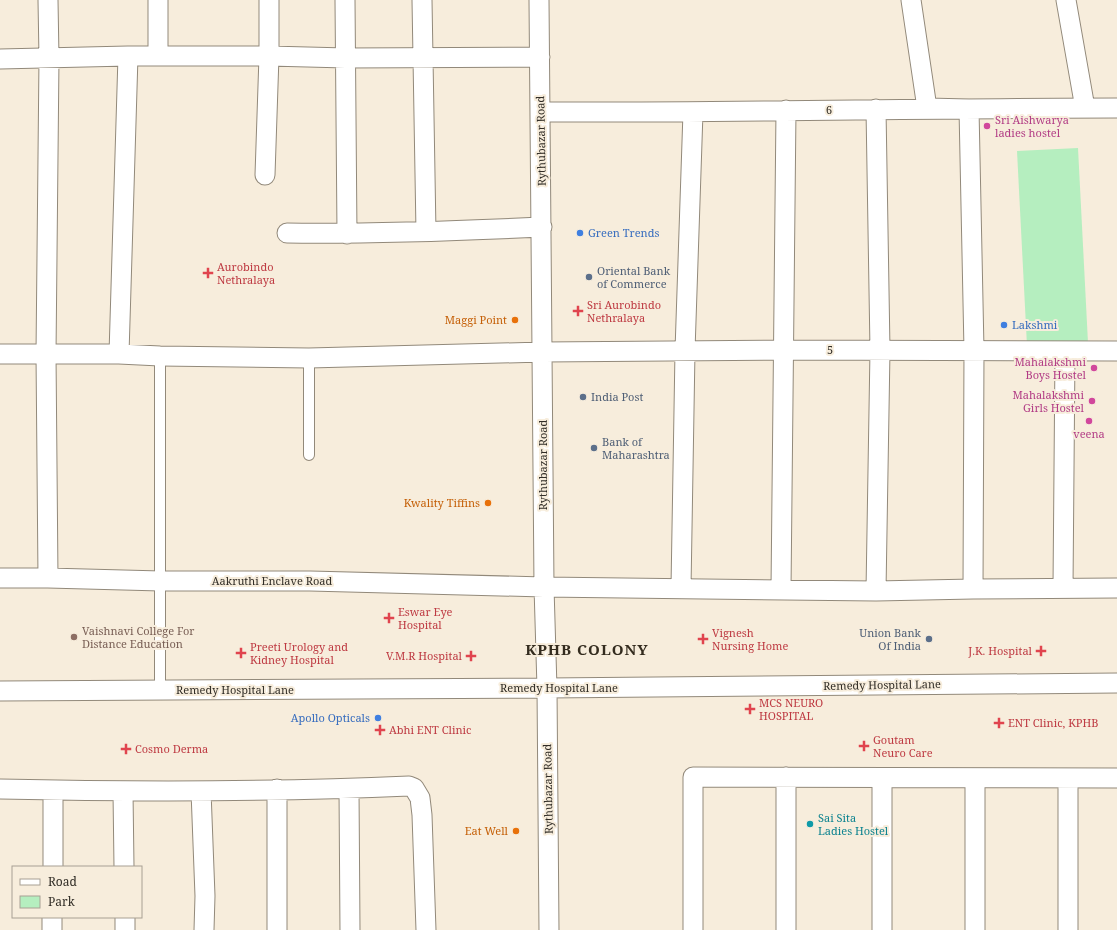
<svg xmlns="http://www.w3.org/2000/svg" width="1117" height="930" font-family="'Noto Serif',serif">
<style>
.green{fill:#b5eebf}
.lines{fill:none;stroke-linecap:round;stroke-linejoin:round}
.lane-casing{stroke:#92897a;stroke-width:12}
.street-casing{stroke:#92897a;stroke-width:21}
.lane{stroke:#fff;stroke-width:10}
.street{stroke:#fff;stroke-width:19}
.hotel-dot{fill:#d1479c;stroke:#f7eddc;stroke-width:1.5}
.shop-dot{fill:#3f7fe0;stroke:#f7eddc;stroke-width:1.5}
.health-dot{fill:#e0444e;stroke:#f7eddc;stroke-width:1.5}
.service-dot{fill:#5c6f8a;stroke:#f7eddc;stroke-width:1.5}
.food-dot{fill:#e8710a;stroke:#f7eddc;stroke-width:1.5}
.education-dot{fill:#8d6e63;stroke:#f7eddc;stroke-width:1.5}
.culture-dot{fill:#0f9aa8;stroke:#f7eddc;stroke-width:1.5}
.labels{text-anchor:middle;stroke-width:4;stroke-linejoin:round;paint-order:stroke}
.street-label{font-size:11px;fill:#312d26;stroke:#f7eddc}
.hotel-label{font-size:11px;fill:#b23c85;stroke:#f7eddc;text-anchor:end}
.shop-label{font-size:11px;fill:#366cbe;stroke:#f7eddc;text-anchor:start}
.health-label{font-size:11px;fill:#be3a42;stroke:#f7eddc;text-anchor:start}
.service-label{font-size:11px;fill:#4e5e75;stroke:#f7eddc;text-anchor:start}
.food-label{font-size:11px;fill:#c56008;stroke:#f7eddc;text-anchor:end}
.education-label{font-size:11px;fill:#785e54;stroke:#f7eddc;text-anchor:start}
.culture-label{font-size:11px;fill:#0d838f;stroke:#f7eddc;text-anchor:start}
.district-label{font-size:15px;font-weight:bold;letter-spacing:1px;fill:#342c1f;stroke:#f7eddc}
</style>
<rect width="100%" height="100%" fill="#f7eddc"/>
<path class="green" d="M 1078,148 L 1088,343 L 1027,346 L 1017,151 Z"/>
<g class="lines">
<g class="lane-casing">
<path id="lane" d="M 160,356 L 160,690
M 309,358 L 309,455"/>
</g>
<g class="street-casing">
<path id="street" d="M 158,0 L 158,56
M 345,0 L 347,234
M 422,0 L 426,232
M 539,0 L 544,587 L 547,688 L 549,930
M 911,0 L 927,108 L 969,109 L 974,350 L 973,589
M 1066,0 L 1085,108
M 0,59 L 128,56 L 269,56 L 346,58 L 540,57
M 876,109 L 880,350 L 876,591
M 540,112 C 733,113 925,108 1117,108
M 265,175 L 269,56 L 269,0
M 287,233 C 372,234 457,231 542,227
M 0,354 L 119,354 L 160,356 L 309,358 L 543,352 L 783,350 L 1117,351
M 119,354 L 128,56
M 0,578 L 48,578 L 161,581 L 310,581 L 544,587 L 876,591 L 973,589 L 1117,588
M 48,578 L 46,354 L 49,58 L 48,0
M 681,588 L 685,351 L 693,112
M 1063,588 L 1065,352
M 781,590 L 786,110
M 0,691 L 547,688 L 1117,683
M 786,777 L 786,930
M 975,778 L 975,930
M 0,789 C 136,792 273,792 409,786 L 414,788 L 420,798 L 422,815 L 426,930
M 349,789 L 350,930
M 201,791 L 205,896 L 204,930
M 123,792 L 124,867
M 53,867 L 53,790
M 125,917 L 125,930
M 52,930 L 52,917
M 277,930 L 277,789
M 693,930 L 693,777 L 1117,778
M 882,930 L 882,778
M 1068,930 L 1068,778"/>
</g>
<use href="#lane" class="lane"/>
<use href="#street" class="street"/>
</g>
<g class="hotel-dot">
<circle cx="987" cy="126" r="4"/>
<circle cx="1094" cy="368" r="4"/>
<circle cx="1092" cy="401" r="4"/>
<circle cx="1089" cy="421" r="4"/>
</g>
<g class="shop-dot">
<circle cx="580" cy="233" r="4"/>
<circle cx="1004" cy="325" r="4"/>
<circle cx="378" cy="718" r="4"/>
</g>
<g class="health-dot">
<path d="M206 267h4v4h4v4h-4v4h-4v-4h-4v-4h4z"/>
<path d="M576 305h4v4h4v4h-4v4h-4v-4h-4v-4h4z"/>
<path d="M387 612h4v4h4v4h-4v4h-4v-4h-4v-4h4z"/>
<path d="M701 633h4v4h4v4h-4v4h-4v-4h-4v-4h4z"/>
<path d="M1039 645h4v4h4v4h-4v4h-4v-4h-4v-4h4z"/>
<path d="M239 647h4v4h4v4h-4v4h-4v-4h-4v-4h4z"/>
<path d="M469 650h4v4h4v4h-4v4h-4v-4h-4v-4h4z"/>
<path d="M748 703h4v4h4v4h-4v4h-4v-4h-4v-4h4z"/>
<path d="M997 717h4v4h4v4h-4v4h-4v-4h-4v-4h4z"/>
<path d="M378 724h4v4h4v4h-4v4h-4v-4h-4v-4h4z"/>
<path d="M862 740h4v4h4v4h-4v4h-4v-4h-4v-4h4z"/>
<path d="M124 743h4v4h4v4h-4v4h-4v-4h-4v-4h4z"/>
</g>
<g class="service-dot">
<circle cx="589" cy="277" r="4"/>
<circle cx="583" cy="397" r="4"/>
<circle cx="594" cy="448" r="4"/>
<circle cx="929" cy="639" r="4"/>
</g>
<g class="food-dot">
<circle cx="515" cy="320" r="4"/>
<circle cx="488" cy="503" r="4"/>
<circle cx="516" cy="831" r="4"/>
</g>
<circle class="education-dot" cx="74" cy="637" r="4"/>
<circle class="culture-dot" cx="810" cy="824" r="4"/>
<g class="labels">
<g class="street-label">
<text transform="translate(829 110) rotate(-1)" y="4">6</text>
<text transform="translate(541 141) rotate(-91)" y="4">Rythubazar Road</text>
<text x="830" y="354">5</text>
<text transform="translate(543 465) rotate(-90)" y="4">Rythubazar Road</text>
<text x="272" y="585">Aakruthi Enclave Road</text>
<text transform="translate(882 685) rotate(-1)" y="4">Remedy Hospital Lane</text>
<text x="559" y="692">Remedy Hospital Lane</text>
<text x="235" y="694">Remedy Hospital Lane</text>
<text transform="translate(548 789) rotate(-91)" y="4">Rythubazar Road</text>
</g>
<g class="hotel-label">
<text x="995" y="124" text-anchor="start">Sri Aishwarya<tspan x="995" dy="13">ladies hostel</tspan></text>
<text x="1086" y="366">Mahalakshmi<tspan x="1086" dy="13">Boys Hostel</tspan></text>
<text x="1084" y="399">Mahalakshmi<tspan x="1084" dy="13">Girls Hostel</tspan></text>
<text x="1089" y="438" text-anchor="middle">veena</text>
</g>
<g class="shop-label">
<text x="588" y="237">Green Trends</text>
<text x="1012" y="329">Lakshmi</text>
<text x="370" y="722" text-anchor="end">Apollo Opticals</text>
</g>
<g class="health-label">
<text x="217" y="271">Aurobindo<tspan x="217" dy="13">Nethralaya</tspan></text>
<text x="587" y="309">Sri Aurobindo<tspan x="587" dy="13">Nethralaya</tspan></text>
<text x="398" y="616">Eswar Eye<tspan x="398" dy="13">Hospital</tspan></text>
<text x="712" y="637">Vignesh<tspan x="712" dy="13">Nursing Home</tspan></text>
<text x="250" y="651">Preeti Urology and<tspan x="250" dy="13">Kidney Hospital</tspan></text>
<text x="1032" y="655" text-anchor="end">J.K. Hospital</text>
<text x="462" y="660" text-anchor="end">V.M.R Hospital</text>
<text x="759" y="707">MCS NEURO<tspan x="759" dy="13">HOSPITAL</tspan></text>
<text x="1008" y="727">ENT Clinic, KPHB</text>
<text x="389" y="734">Abhi ENT Clinic</text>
<text x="873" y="744">Goutam<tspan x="873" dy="13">Neuro Care</tspan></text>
<text x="135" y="753">Cosmo Derma</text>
</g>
<g class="service-label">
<text x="597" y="275">Oriental Bank<tspan x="597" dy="13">of Commerce</tspan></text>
<text x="591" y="401">India Post</text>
<text x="602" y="446">Bank of<tspan x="602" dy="13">Maharashtra</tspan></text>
<text x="921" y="637" text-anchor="end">Union Bank<tspan x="921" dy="13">Of India</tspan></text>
</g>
<g class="food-label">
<text x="507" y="324">Maggi Point</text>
<text x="480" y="507">Kwality Tiffins</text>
<text x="508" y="835">Eat Well</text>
</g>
<g class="education-label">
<text x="82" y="635">Vaishnavi College For<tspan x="82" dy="13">Distance Education</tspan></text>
</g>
<g class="culture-label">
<text x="818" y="822">Sai Sita<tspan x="818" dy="13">Ladies Hostel</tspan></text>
</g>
<g class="district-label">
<text x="587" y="655">KPHB COLONY</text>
</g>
</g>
<rect x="12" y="866" width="130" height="52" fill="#f7eddc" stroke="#a8a093"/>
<rect x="20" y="879" width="20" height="6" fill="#ffffff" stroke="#a8a093"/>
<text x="48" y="886" font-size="12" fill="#312d26">Road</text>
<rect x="20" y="896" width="20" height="12" fill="#b5eebf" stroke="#a8a093"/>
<text x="48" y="906" font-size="12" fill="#312d26">Park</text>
</svg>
